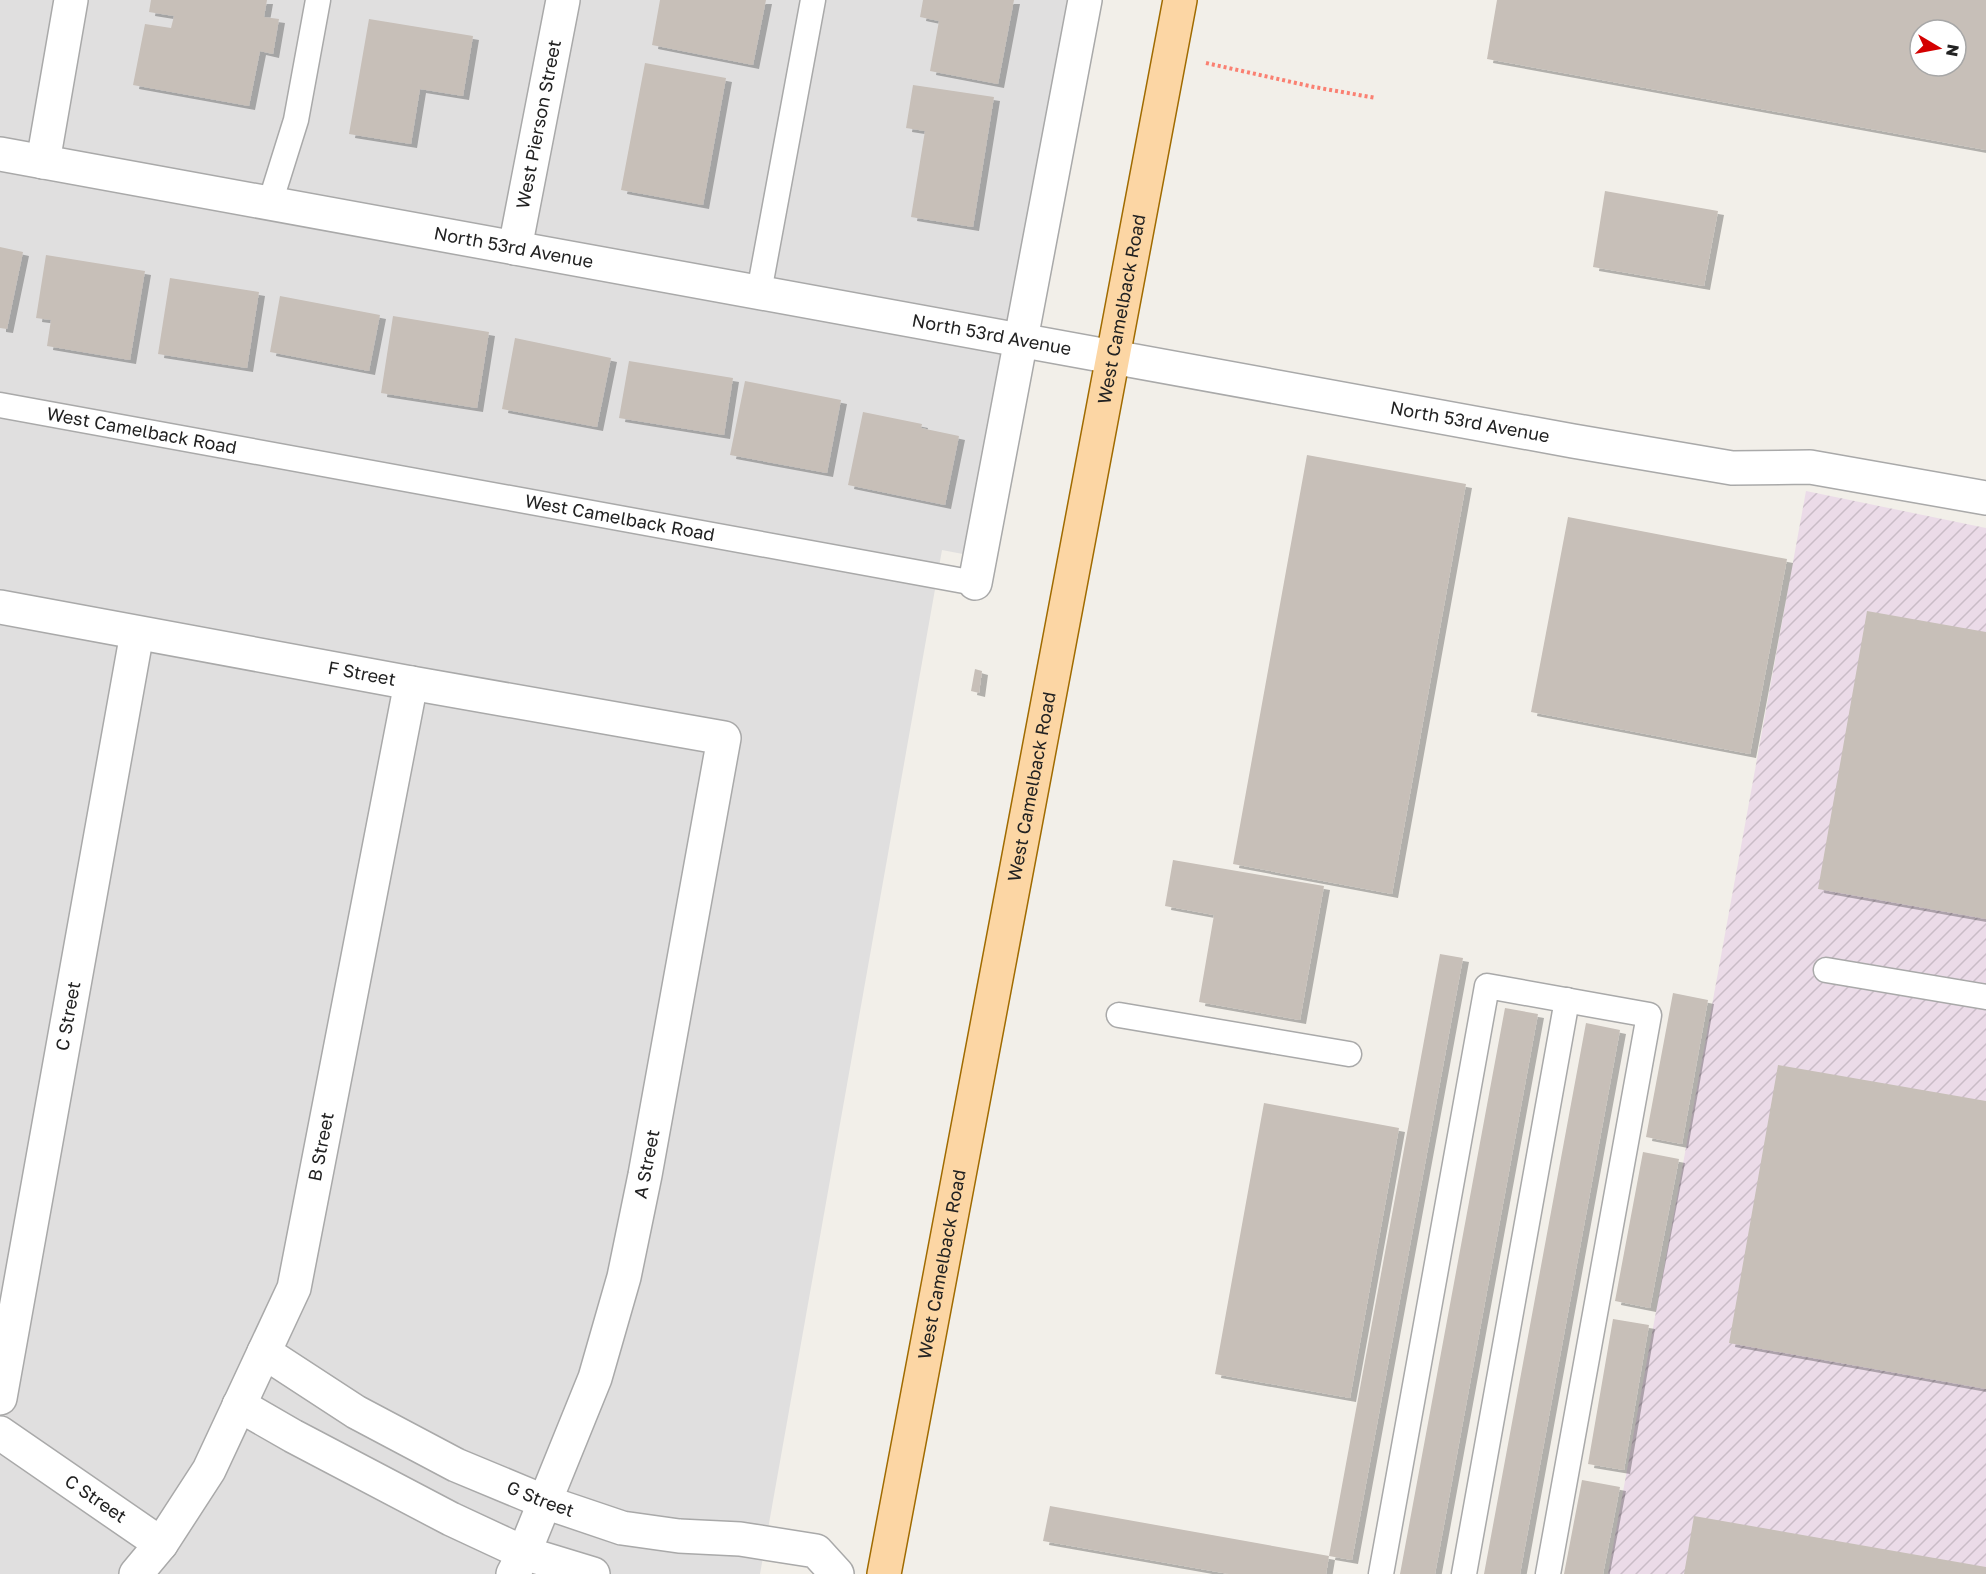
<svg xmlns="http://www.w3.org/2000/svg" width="1986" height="1574" font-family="'Golos Text',sans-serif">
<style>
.residential{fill:#e0dfdf}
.industrial{fill:url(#industrial-furrows)}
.building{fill:#c7bfb8;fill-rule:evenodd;filter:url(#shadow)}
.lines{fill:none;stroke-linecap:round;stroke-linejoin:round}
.lane-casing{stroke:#a9a9a9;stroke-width:27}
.street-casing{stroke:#a9a9a9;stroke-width:36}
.primary-casing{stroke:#a06b00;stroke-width:36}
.path{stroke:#fa8072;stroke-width:4;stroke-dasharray:3 3;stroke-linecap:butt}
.lane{stroke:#fff;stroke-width:24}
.street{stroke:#fff;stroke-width:33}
.primary{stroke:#fcd6a4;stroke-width:33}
.labels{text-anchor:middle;stroke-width:6;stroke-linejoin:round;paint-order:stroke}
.street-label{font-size:18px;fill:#222;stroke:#fff}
</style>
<defs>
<pattern id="industrial-furrows" width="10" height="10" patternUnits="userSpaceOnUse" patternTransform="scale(1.5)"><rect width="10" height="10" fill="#ebdbe8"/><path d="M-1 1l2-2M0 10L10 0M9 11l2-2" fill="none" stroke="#c9bcc7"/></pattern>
<filter id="shadow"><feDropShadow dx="6" dy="4" stdDeviation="0" flood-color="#0004"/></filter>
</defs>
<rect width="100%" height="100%" fill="#f2efe9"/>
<path class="residential" d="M 0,0 L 1070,0 L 968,555 L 942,550 L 760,1574 L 0,1574 Z"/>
<path class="industrial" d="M 1806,491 L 1986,528 L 1986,1574 L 1608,1574 Z"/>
<path class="building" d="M 151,0 L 267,0 L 264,17 L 279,19 L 273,54 L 260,51 L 249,106 L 133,85 L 145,24 L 171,28 L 174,16 L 149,12 Z
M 660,0 L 766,0 L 753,65 L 652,45 Z
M 923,0 L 1014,0 L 998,84 L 930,71 L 939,21 L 920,17 Z
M 1497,0 L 1986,0 L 1986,150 L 1487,59 ZM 1920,30 L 1956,30 L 1956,66 L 1920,66 Z
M 369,19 L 473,36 L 463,96 L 420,89 L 411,144 L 349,134 Z
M 645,63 L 726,78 L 703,205 L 621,190 Z
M 913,85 L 994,97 L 973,227 L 911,217 L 925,131 L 906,128 Z
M 1605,191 L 1718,211 L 1704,286 L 1593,267 Z
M 0,247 L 23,252 L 7,329 L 0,328 Z
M 46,255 L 145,271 L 130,360 L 47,346 L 51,320 L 36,318 Z
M 170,278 L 259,292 L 247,368 L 158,354 Z
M 280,296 L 380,315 L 369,371 L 270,352 Z
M 393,316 L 489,332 L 477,408 L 381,393 Z
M 515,338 L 611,358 L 597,427 L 502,409 Z
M 629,361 L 733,378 L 724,435 L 619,418 Z
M 745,381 L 841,400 L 827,473 L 730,455 Z
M 863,412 L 922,424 L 921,428 L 959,436 L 945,505 L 848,485 Z
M 1307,455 L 1466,484 L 1392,894 L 1233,864 Z
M 1568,517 L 1787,559 L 1750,754 L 1531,712 Z
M 1867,611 L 1986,632 L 1986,919 L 1818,889 Z
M 975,669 L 982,671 L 979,693 L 971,691 Z
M 1173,860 L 1324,886 L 1300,1020 L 1199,1002 L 1214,915 L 1165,906 Z
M 1440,954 L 1463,958 L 1352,1560 L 1329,1556 Z
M 1673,993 L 1708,1000 L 1682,1144 L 1646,1137 Z
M 1505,1008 L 1538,1014 L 1435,1574 L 1400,1574 Z
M 1586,1023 L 1620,1030 L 1520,1574 L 1484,1574 Z
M 1778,1065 L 1986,1101 L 1986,1389 L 1729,1343 Z
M 1264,1103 L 1399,1128 L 1350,1398 L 1215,1374 Z
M 1643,1152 L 1679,1159 L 1650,1308 L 1615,1301 Z
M 1613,1319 L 1649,1325 L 1624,1470 L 1588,1464 Z
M 1582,1480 L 1620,1487 L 1603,1574 L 1564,1574 Z
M 1050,1506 L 1329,1556 L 1326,1574 L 1229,1574 L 1043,1541 Z
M 1694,1516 L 1986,1567 L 1986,1574 L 1684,1574 Z"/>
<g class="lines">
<g class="lane-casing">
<g id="lane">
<path d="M 270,203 L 296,120 L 318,0"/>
<path d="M 759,292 L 813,0"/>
<path id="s1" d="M 0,405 L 975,583"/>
<path d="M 1826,970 L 1986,997"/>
<path d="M 1119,1015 L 1349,1054"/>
<path d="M 1381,1574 L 1487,986 L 1649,1015 L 1548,1574"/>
<path d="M 1464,1574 L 1567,1000"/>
</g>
</g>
<g class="street-casing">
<g id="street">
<path id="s2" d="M 0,154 L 1573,441 L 1732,468 L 1810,467 L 1986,498"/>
<path d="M 43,162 L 71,0"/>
<path id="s3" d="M 515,248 L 563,0"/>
<path d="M 975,583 L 1085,0"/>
<path id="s4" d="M 0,607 L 411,683 L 724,738 L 645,1175 L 624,1277 L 595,1378 L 524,1553 L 513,1574"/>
<path id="s5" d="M 264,1352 L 356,1412 L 456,1465 L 545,1502 L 622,1528 L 679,1536 L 740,1539 L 816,1551 L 837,1574"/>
<path id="s6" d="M 0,1398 L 137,633"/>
<path d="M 239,1405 L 293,1436 L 451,1519 L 524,1553 L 593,1574"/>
<path id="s7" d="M 0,1433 L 161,1544"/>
<path id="s8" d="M 136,1574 L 161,1544 L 209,1470 L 294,1288 L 411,683"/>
</g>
</g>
<g class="primary-casing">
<g id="primary">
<path id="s9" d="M 884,1574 L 1180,0"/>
</g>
</g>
<path class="path" d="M 1206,63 L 1314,87 L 1376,98"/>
<use href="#lane" class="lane"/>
<use href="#street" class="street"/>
<use href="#primary" class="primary"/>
</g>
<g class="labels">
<g class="street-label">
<text dy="6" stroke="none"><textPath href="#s3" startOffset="126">West Pierson Street</textPath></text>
<text dy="6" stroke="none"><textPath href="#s2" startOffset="522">North 53rd Avenue</textPath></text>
<text dy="6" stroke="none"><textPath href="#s9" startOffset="1287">West Camelback Road</textPath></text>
<text dy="6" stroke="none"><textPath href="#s2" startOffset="1008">North 53rd Avenue</textPath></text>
<text dy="6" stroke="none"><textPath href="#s2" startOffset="1494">North 53rd Avenue</textPath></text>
<text dy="6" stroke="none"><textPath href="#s1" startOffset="144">West Camelback Road</textPath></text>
<text dy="6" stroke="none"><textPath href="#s1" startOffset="630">West Camelback Road</textPath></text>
<text dy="6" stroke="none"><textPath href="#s4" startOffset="368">F Street</textPath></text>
<text dy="6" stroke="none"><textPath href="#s9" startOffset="801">West Camelback Road</textPath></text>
<text dy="6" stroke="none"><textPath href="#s6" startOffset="388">C Street</textPath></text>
<text dy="6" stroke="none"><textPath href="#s8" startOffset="472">B Street</textPath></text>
<text transform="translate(647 1164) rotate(-79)" y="6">A Street</text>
<text dy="6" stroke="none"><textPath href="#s9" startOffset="315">West Camelback Road</textPath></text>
<text dy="6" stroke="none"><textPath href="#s7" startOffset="116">C Street</textPath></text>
<text dy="6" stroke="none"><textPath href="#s5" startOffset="314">G Street</textPath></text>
</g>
</g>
<g transform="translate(1938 48) rotate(100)"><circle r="28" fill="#ffffff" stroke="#a7a7a7" stroke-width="1.5"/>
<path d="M0-4.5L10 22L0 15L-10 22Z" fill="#d40000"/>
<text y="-9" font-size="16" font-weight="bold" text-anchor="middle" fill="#222222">N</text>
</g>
</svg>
